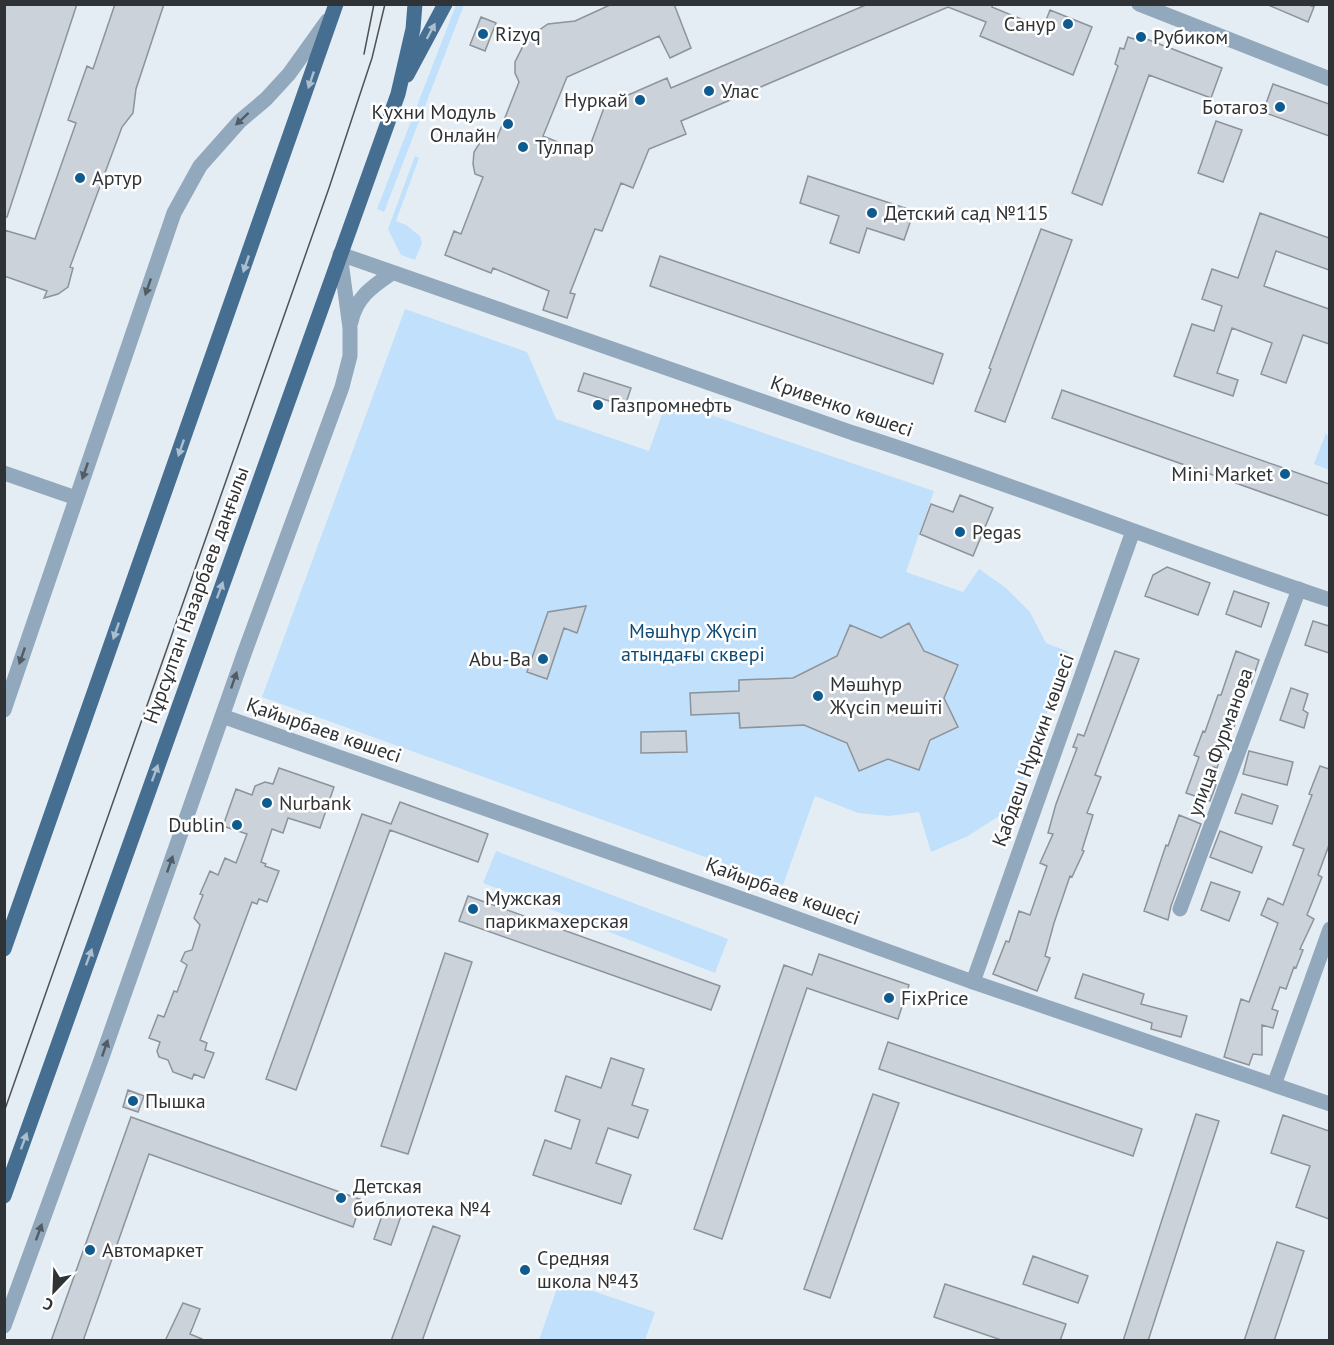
<svg xmlns="http://www.w3.org/2000/svg" width="1334" height="1345" font-family="'PT Sans',sans-serif">
<style>
.green{fill:#c0e0fc}
.building{fill:#cbd2d9;stroke:#8c939a;stroke-width:1.5}
.lines{fill:none;stroke-linecap:round;stroke-linejoin:round}
.minor{stroke:#92a8bc;stroke-width:15}
.tertiary{stroke:#92a8bc;stroke-width:15}
.primary{stroke:#456e91;stroke-width:15}
.tram{stroke:#4f5255;stroke-width:1.5}
.oneway{fill:#abbece}
.oneway2{fill:#525c64}
.poi-dot{fill:#0f5a8e;stroke:#fff;stroke-width:2}
.labels{text-anchor:middle;stroke-width:5;stroke-linejoin:round;paint-order:stroke}
.poi-label{font-size:20px;fill:#303335;stroke:#fff;text-anchor:start}
.street-label{font-size:20px;fill:#303335;stroke:#fff}
.park-label{font-size:20px;fill:#0f4a74;stroke:#fff}
</style>
<rect width="100%" height="100%" fill="#e5edf4"/>
<path class="green" d="M 456,5 L 464,5 L 384,212 L 377,209 Z
M 415,156 L 419,158 L 396,221 L 406,225 L 420,236 L 422,243 L 415,260 L 401,255 L 388,229 Z
M 405,309 L 527,352 L 556,419 L 649,451 L 667,400 L 934,491 L 906,572 L 963,592 L 979,569 L 1006,588 L 1030,612 L 1046,643 L 1069,652 L 1013,807 L 968,836 L 931,852 L 919,812 L 889,816 L 858,813 L 815,796 L 783,885 L 262,697 Z
M 1326,433 L 1329,438 L 1329,470 L 1314,464 Z
M 496,851 L 728,939 L 715,973 L 483,883 Z
M 560,1280 L 655,1312 L 645,1340 L 539,1340 Z"/>
<path class="building" d="M 4,4 L 77,4 L 7,217 L 4,217 Z
M 115,4 L 164,4 L 136,89 L 133,113 L 122,127 L 70,267 L 73,268 L 68,287 L 58,294 L 44,298 L 47,291 L 4,276 L 4,230 L 35,239 L 76,123 L 68,120 L 87,66 L 93,69 Z
M 612,4 L 674,4 L 691,48 L 670,58 L 659,36 L 567,77 L 543,136 L 587,154 L 605,105 L 667,78 L 671,88 L 868,4 L 993,4 L 992,7 L 1043,28 L 1050,10 L 1092,27 L 1073,75 L 980,36 L 986,22 L 948,7 L 681,121 L 686,134 L 649,149 L 633,188 L 621,183 L 602,231 L 595,229 L 570,293 L 575,294 L 567,318 L 543,310 L 549,291 L 493,268 L 491,273 L 445,255 L 454,231 L 461,234 L 483,177 L 475,174 L 473,164 L 474,152 L 481,141 L 489,135 L 497,138 L 519,82 L 515,73 L 515,62 L 523,46 L 532,35 L 548,24 L 575,21 Z
M 1266,4 L 1307,4 L 1314,7 L 1308,22 Z
M 481,17 L 496,23 L 485,51 L 470,45 Z
M 1136,35 L 1222,68 L 1211,98 L 1149,75 L 1102,205 L 1072,193 L 1118,66 L 1115,64 L 1120,48 L 1124,49 L 1128,37 L 1134,39 Z
M 1273,84 L 1329,104 L 1329,136 L 1263,112 Z
M 1216,121 L 1242,130 L 1223,182 L 1198,173 Z
M 808,176 L 914,211 L 904,240 L 867,228 L 859,253 L 830,243 L 839,216 L 800,203 Z
M 1260,213 L 1329,238 L 1329,270 L 1276,251 L 1264,286 L 1329,309 L 1329,344 L 1303,335 L 1286,383 L 1261,374 L 1272,343 L 1232,328 L 1217,373 L 1238,380 L 1233,396 L 1174,376 L 1192,324 L 1214,331 L 1222,306 L 1202,299 L 1212,269 L 1238,278 Z
M 1041,229 L 1072,240 L 1005,422 L 975,411 L 991,369 L 989,368 Z
M 660,256 L 943,354 L 933,384 L 650,286 Z
M 584,373 L 631,388 L 625,406 L 578,391 Z
M 1062,390 L 1329,484 L 1329,516 L 1052,418 Z
M 960,495 L 993,508 L 973,556 L 920,534 L 931,504 L 953,512 Z
M 1167,567 L 1210,583 L 1198,615 L 1145,596 L 1153,575 Z
M 1234,591 L 1269,603 L 1261,627 L 1226,614 Z
M 586,606 L 577,633 L 564,628 L 547,679 L 527,672 L 548,612 Z
M 1313,621 L 1329,626 L 1329,653 L 1305,645 Z
M 909,623 L 924,651 L 958,665 L 944,698 L 958,727 L 930,740 L 919,770 L 888,759 L 859,771 L 847,743 L 804,725 L 740,728 L 739,713 L 691,715 L 690,693 L 739,691 L 739,680 L 793,678 L 837,656 L 850,625 L 881,638 Z
M 1115,651 L 1139,659 L 1095,775 L 1101,777 L 1087,813 L 1093,815 L 1082,850 L 1084,851 L 1072,877 L 1070,876 L 1054,923 L 1045,956 L 1050,958 L 1037,991 L 993,974 L 1006,941 L 1009,942 L 1019,911 L 1030,915 L 1047,866 L 1040,863 L 1053,834 L 1048,833 L 1056,804 L 1077,748 L 1073,747 L 1078,734 L 1084,736 Z
M 1236,651 L 1259,660 L 1251,684 L 1249,683 L 1234,727 L 1231,726 L 1217,768 L 1213,767 L 1208,783 L 1216,785 L 1210,801 L 1186,793 L 1199,757 L 1194,755 L 1203,731 L 1205,732 L 1218,695 L 1221,695 Z
M 1291,688 L 1308,694 L 1303,710 L 1308,713 L 1304,728 L 1280,720 Z
M 686,731 L 687,752 L 641,753 L 641,732 Z
M 1249,751 L 1293,762 L 1287,785 L 1243,774 Z
M 1320,766 L 1329,769 L 1329,845 L 1318,875 L 1322,877 L 1307,915 L 1314,919 L 1300,949 L 1303,950 L 1296,968 L 1294,967 L 1286,989 L 1280,987 L 1272,1009 L 1278,1011 L 1273,1028 L 1262,1025 L 1262,1055 L 1253,1054 L 1249,1065 L 1224,1057 L 1241,999 L 1249,1002 L 1278,923 L 1261,915 L 1268,898 L 1283,905 L 1304,849 L 1293,845 L 1312,795 L 1309,794 Z
M 279,768 L 334,787 L 320,828 L 288,818 L 283,833 L 272,829 L 261,862 L 266,864 L 265,866 L 279,871 L 267,902 L 259,899 L 257,904 L 252,902 L 200,1040 L 207,1043 L 205,1050 L 214,1053 L 204,1078 L 194,1074 L 192,1079 L 173,1072 L 168,1060 L 159,1057 L 157,1051 L 160,1042 L 149,1038 L 158,1015 L 164,1017 L 174,991 L 177,992 L 187,965 L 181,961 L 185,952 L 192,950 L 200,925 L 194,918 L 203,895 L 200,894 L 210,871 L 218,875 L 225,858 L 236,863 L 247,834 L 223,826 L 236,789 L 252,795 L 255,786 L 265,782 L 273,784 Z
M 1242,794 L 1278,806 L 1272,824 L 1235,813 Z
M 400,802 L 488,834 L 478,862 L 390,830 L 296,1090 L 266,1079 L 362,814 L 391,824 Z
M 1179,815 L 1201,824 L 1171,906 L 1168,920 L 1144,911 L 1166,845 L 1168,846 Z
M 1220,831 L 1262,847 L 1252,873 L 1210,857 Z
M 1211,882 L 1240,892 L 1229,921 L 1201,910 Z
M 468,896 L 720,986 L 711,1010 L 459,921 Z
M 445,953 L 472,962 L 408,1154 L 381,1146 Z
M 819,954 L 909,985 L 898,1019 L 807,988 L 722,1239 L 694,1229 L 784,965 L 812,975 Z
M 1083,974 L 1144,994 L 1141,1004 L 1187,1016 L 1181,1037 L 1151,1029 L 1152,1023 L 1075,998 Z
M 888,1042 L 1142,1129 L 1133,1156 L 879,1069 Z
M 611,1058 L 644,1069 L 632,1105 L 648,1110 L 638,1138 L 608,1128 L 596,1163 L 631,1175 L 621,1204 L 533,1175 L 545,1140 L 571,1149 L 580,1120 L 555,1111 L 566,1076 L 601,1088 Z
M 128,1090 L 144,1096 L 138,1112 L 123,1107 Z
M 873,1094 L 899,1103 L 830,1298 L 804,1289 Z
M 1196,1114 L 1219,1121 L 1148,1341 L 1123,1341 Z
M 1283,1115 L 1329,1131 L 1329,1219 L 1296,1207 L 1310,1166 L 1271,1153 Z
M 131,1117 L 362,1200 L 353,1227 L 149,1154 L 83,1341 L 51,1341 Z
M 386,1204 L 403,1210 L 391,1245 L 374,1239 Z
M 433,1226 L 460,1236 L 422,1341 L 391,1341 Z
M 1277,1242 L 1304,1251 L 1274,1341 L 1244,1341 Z
M 1033,1256 L 1088,1276 L 1078,1303 L 1023,1284 Z
M 945,1284 L 1066,1324 L 1060,1341 L 1004,1341 L 934,1317 Z
M 183,1303 L 200,1309 L 190,1334 L 202,1339 L 202,1341 L 165,1341 Z"/>
<g class="lines">
<path class="minor" d="M 1139,4 L 1330,79
M 1180,909 L 1299,589
M 973,982 L 1133,531"/>
<path class="tertiary" d="M 351,322 C 356,297 373,286 392,273
M 4,473 L 76,498
M 4,710 L 174,213 L 200,166 L 240,121 L 266,99 L 289,74 L 327,21
M 222,716 L 765,907 L 973,982 L 1330,1104
M 1274,1085 L 1330,929
M 4,1326 L 101,1060 L 244,654 L 342,387 L 350,356 L 350,328 L 340,254 L 853,433 C 1014,484 1170,547 1330,600"/>
<path class="primary" d="M 407,75 L 445,4
M 4,949 L 336,4
M 4,1196 L 398,94 L 413,29 L 415,4"/>
<path class="tram" d="M 364,54 L 374,4
M 4,1112 L 329,188 L 372,58 L 385,4"/>
</g>
<defs><path id="oneway-solid" d="M-6-.8H1V-3.2L6.5 0L1 3.2V.8H-6Z" transform="scale(1.5)"/></defs>
<g class="oneway">
<use href="#oneway-solid" transform="translate(431 31) rotate(-62)"/>
<use href="#oneway-solid" transform="translate(311 80) rotate(109)"/>
<use href="#oneway-solid" transform="translate(246 264) rotate(109)"/>
<use href="#oneway-solid" transform="translate(181 448) rotate(109)"/>
<use href="#oneway-solid" transform="translate(220 590) rotate(-70)"/>
<use href="#oneway-solid" transform="translate(116 631) rotate(109)"/>
<use href="#oneway-solid" transform="translate(155 773) rotate(-70)"/>
<use href="#oneway-solid" transform="translate(89 957) rotate(-70)"/>
<use href="#oneway-solid" transform="translate(24 1141) rotate(-70)"/>
</g>
<g class="oneway2">
<use href="#oneway-solid" transform="translate(242 119) rotate(137)"/>
<use href="#oneway-solid" transform="translate(148 287) rotate(109)"/>
<use href="#oneway-solid" transform="translate(85 471) rotate(109)"/>
<use href="#oneway-solid" transform="translate(22 656) rotate(109)"/>
<use href="#oneway-solid" transform="translate(234 680) rotate(-71)"/>
<use href="#oneway-solid" transform="translate(170 864) rotate(-71)"/>
<use href="#oneway-solid" transform="translate(105 1048) rotate(-71)"/>
<use href="#oneway-solid" transform="translate(39 1232) rotate(-70)"/>
</g>
<g class="poi-dot">
<circle cx="1068" cy="24" r="6"/>
<circle cx="483" cy="34" r="6"/>
<circle cx="1141" cy="37" r="6"/>
<circle cx="709" cy="91" r="6"/>
<circle cx="640" cy="100" r="6"/>
<circle cx="1280" cy="107" r="6"/>
<circle cx="508" cy="124" r="6"/>
<circle cx="523" cy="147" r="6"/>
<circle cx="80" cy="178" r="6"/>
<circle cx="872" cy="213" r="6"/>
<circle cx="598" cy="405" r="6"/>
<circle cx="1285" cy="474" r="6"/>
<circle cx="960" cy="532" r="6"/>
<circle cx="543" cy="659" r="6"/>
<circle cx="818" cy="696" r="6"/>
<circle cx="267" cy="803" r="6"/>
<circle cx="237" cy="825" r="6"/>
<circle cx="473" cy="909" r="6"/>
<circle cx="889" cy="998" r="6"/>
<circle cx="133" cy="1101" r="6"/>
<circle cx="341" cy="1198" r="6"/>
<circle cx="90" cy="1250" r="6"/>
<circle cx="525" cy="1270" r="6"/>
</g>
<g class="labels">
<g class="poi-label">
<text x="1056" y="31" text-anchor="end">Санур</text>
<text x="495" y="41">Rizyq</text>
<text x="1153" y="44">Рубиком</text>
<text x="721" y="98">Улас</text>
<text x="628" y="107" text-anchor="end">Нуркай</text>
<text x="1268" y="114" text-anchor="end">Ботагоз</text>
<text x="496" y="119" text-anchor="end">Кухни Модуль<tspan x="496" dy="23">Онлайн</tspan></text>
<text x="535" y="154">Тулпар</text>
<text x="92" y="185">Артур</text>
<text x="884" y="220">Детский сад №115</text>
<text x="610" y="412">Газпромнефть</text>
<text x="1273" y="481" text-anchor="end">Mini Market</text>
<text x="972" y="539">Pegas</text>
<text x="531" y="666" text-anchor="end">Abu-Ba</text>
<text x="830" y="691">Мәшһүр<tspan x="830" dy="23">Жүсіп мешіті</tspan></text>
<text x="279" y="810">Nurbank</text>
<text x="225" y="832" text-anchor="end">Dublin</text>
<text x="485" y="905">Мужская<tspan x="485" dy="23">парикмахерская</tspan></text>
<text x="901" y="1005">FixPrice</text>
<text x="145" y="1108">Пышка</text>
<text x="353" y="1193">Детская<tspan x="353" dy="23">библиотека №4</tspan></text>
<text x="102" y="1257">Автомаркет</text>
<text x="537" y="1265">Средняя<tspan x="537" dy="23">школа №43</tspan></text>
</g>
<g class="street-label">
<text transform="translate(842 406) rotate(19)" y="7">Кривенко көшесі</text>
<text transform="translate(196 595) rotate(-70)" y="7">Нұрсұлтан Назарбаев даңғылы</text>
<text transform="translate(324 730) rotate(19)" y="7">Қайырбаев көшесі</text>
<text transform="translate(1220 742) rotate(-70)" y="7">улица Фурманова</text>
<text transform="translate(1033 750) rotate(-70)" y="7">Қабдеш Нұркин көшесі</text>
<text transform="translate(783 891) rotate(20)" y="7">Қайырбаев көшесі</text>
</g>
<g class="park-label">
<text x="693" y="638">Мәшһүр Жүсіп<tspan x="693" dy="23">атындағы сквері</tspan></text>
</g>
</g>
<rect width="1334" height="1345" fill="none" stroke="#303335" stroke-width="12"/>
<g transform="translate(54 1291) rotate(203)" stroke="#ffffff" stroke-width="4.5" paint-order="stroke">
<path d="M0-4.5L10 22L0 15L-10 22Z" fill="#303335"/>
<text y="-9" font-size="16" font-weight="bold" text-anchor="middle" fill="#303335">С</text>
</g>
</svg>
